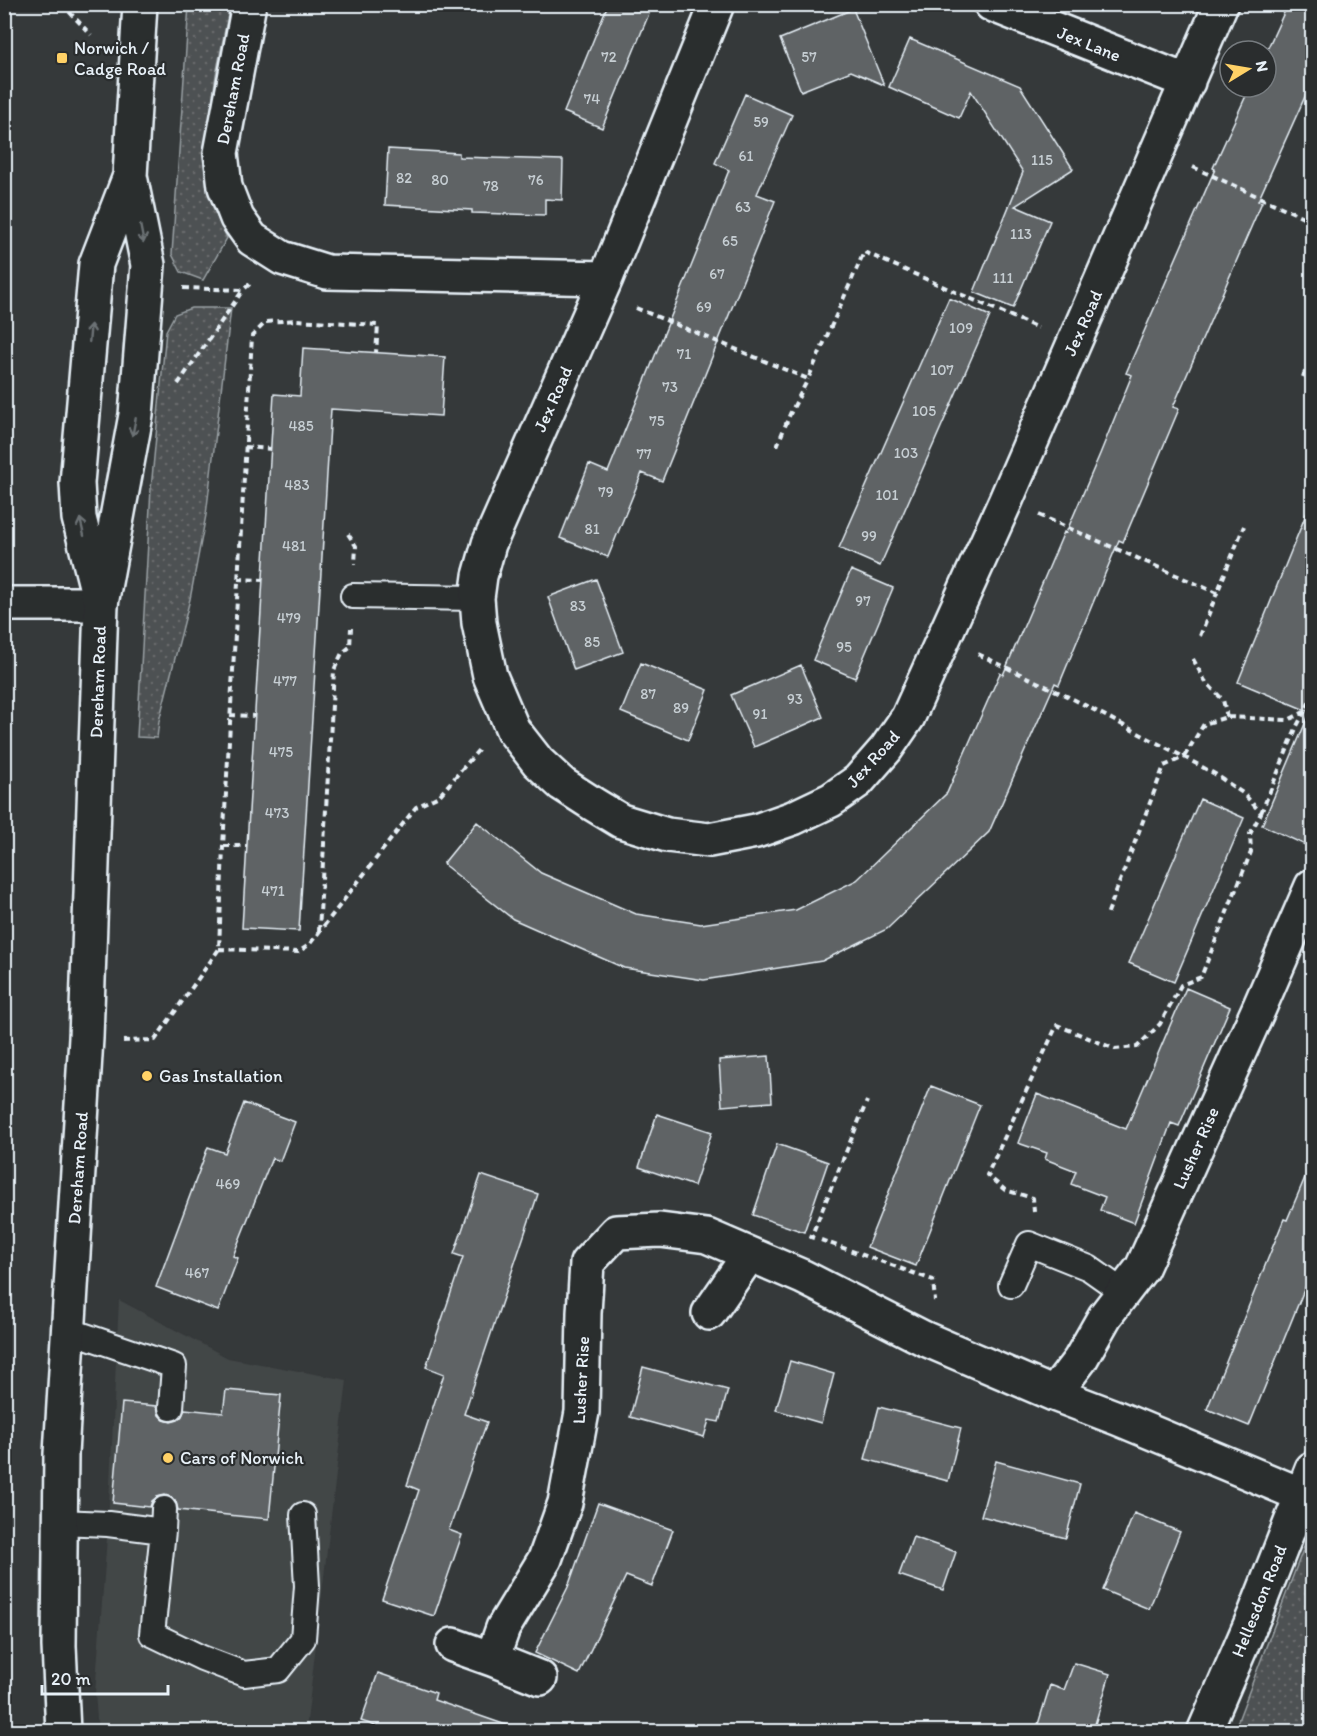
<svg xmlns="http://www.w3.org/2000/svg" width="1317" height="1736" font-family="Itim,sans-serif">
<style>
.built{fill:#424647}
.green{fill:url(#green-dots);stroke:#9aa1a5;stroke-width:1.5}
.building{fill:#5f6365;stroke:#e8f1f8;stroke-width:1.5}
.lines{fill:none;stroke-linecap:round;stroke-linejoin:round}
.service-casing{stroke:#e8f1f8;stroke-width:28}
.minor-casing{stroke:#e8f1f8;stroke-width:38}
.trunk-casing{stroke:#e8f1f8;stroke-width:38}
.path{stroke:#e8f1f8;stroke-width:4;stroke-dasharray:6 4.5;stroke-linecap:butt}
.service{stroke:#2a2d2e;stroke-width:24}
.minor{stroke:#2a2d2e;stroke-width:33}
.trunk{stroke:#2a2d2e;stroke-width:33}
.oneway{stroke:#6c7275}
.poi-dot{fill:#ffd166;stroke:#2a2d2e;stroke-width:2}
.labels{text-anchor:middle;stroke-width:4.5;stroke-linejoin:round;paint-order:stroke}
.number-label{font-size:15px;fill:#c6ced3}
.street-label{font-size:18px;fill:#e8f1f8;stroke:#2a2d2e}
.poi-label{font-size:18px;fill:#e8f1f8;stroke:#2a2d2e;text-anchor:start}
</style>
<defs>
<pattern id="green-dots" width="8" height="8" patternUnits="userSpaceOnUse" patternTransform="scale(1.5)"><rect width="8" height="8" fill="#4d5152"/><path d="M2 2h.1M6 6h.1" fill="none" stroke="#676a6c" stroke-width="1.8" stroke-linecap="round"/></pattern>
</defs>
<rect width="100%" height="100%" fill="#35393a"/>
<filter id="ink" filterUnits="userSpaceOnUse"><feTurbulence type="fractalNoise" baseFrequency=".0167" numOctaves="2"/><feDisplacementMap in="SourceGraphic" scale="12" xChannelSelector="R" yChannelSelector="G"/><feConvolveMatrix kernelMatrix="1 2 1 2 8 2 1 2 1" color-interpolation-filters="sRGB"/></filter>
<g filter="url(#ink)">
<path class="built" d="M 119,1300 L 228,1358 L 347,1380 L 306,1730 L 310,1731 L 98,1732 L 95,1693 L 108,1524 Z"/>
<path class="green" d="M 189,5 L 230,5 L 216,75 L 204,159 L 214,210 L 227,238 L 203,280 L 181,272 L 172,254 Z
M 191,308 L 231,308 L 206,515 L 190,599 L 159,721 L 157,738 L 137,737 L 151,489 L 166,331 L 175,314 Z
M 1312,1527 L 1312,1731 L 1234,1731 L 1304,1547 Z"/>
<path class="building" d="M 608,4 L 653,4 L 602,128 L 564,112 Z
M 1288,4 L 1312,4 L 1312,81 L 1258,201 L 1262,202 L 1173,407 L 1179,409 L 1123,542 L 1119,540 L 1059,685 L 1055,683 L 989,832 L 887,929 L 822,961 L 704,980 L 624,968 L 513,919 L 443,864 L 477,822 L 541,873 L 636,914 L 701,924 L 796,910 L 857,880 L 947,793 L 1000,673 L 1003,675 L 1050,565 L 1064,532 L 1066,533 L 1100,454 L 1132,375 L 1126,373 L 1215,169 L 1213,168 L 1250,87 L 1266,87 L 1266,52 Z
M 853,9 L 884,85 L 851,71 L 801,91 L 780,39 Z
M 910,39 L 1020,86 L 1073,169 L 1015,206 L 1050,221 L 1013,308 L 974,292 L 1023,172 L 971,91 L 959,118 L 889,87 Z
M 745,94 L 792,115 L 757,194 L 775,201 L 662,481 L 642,473 L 608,557 L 560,538 L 589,464 L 608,472 L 699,247 L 729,170 L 715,163 Z
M 388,149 L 459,153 L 459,157 L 563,160 L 562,200 L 545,199 L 545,215 L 472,213 L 472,210 L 385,205 Z
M 949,298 L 990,316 L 880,566 L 839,548 Z
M 303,348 L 445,357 L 441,416 L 331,409 L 299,931 L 242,928 L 274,394 L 300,396 Z
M 1311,502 L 1312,502 L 1312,848 L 1262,825 L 1310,712 L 1238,682 Z
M 851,570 L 893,588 L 855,678 L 813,660 Z
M 596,579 L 623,652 L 574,670 L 548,597 Z
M 641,663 L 708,690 L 688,740 L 621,712 Z
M 801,665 L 823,717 L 754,747 L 731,695 Z
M 1200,799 L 1244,818 L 1174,982 L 1129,963 Z
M 1186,988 L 1230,1007 L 1179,1126 L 1171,1123 L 1134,1223 L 1100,1210 L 1105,1197 L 1071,1184 L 1076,1171 L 1045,1159 L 1047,1153 L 1018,1143 L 1037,1094 L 1126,1129 Z
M 769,1056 L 772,1102 L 722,1106 L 719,1060 Z
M 931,1086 L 980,1105 L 916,1266 L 867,1247 Z
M 244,1103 L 295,1122 L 280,1161 L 272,1158 L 233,1256 L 238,1258 L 218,1311 L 156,1287 L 208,1147 L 225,1153 Z
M 657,1114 L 712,1132 L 694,1186 L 639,1167 Z
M 777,1144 L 828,1162 L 804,1232 L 753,1215 Z
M 1312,1161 L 1312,1270 L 1249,1426 L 1207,1409 L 1284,1219 L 1287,1220 Z
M 481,1175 L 538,1194 L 464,1414 L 487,1422 L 449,1530 L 462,1535 L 434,1616 L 382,1599 L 419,1490 L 407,1485 L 444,1374 L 426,1367 L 463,1257 L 454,1254 Z
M 790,1361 L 834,1374 L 821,1423 L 776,1410 Z
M 643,1367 L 728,1390 L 719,1422 L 709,1420 L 704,1437 L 630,1417 Z
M 226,1390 L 281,1395 L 269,1519 L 178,1510 L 176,1502 L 171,1497 L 165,1495 L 157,1497 L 152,1501 L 150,1507 L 113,1503 L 122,1403 L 157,1406 L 159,1415 L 164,1420 L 171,1422 L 178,1420 L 182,1416 L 185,1409 L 223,1413 Z
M 879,1407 L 961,1428 L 948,1481 L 865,1459 Z
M 996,1461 L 1080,1484 L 1066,1538 L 981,1516 Z
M 598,1503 L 673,1530 L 652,1586 L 626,1576 L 579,1674 L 535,1653 L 568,1587 Z
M 1134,1513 L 1180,1532 L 1149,1609 L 1103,1590 Z
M 913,1537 L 956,1552 L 943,1590 L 899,1575 Z
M 1074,1663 L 1110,1674 L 1093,1731 L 1036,1731 L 1050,1685 L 1064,1690 Z
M 378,1673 L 436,1693 L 434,1700 L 509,1726 L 508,1731 L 391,1731 L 361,1721 Z"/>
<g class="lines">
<g class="service-casing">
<path id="service" d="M 353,596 L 477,598
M 1011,1285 L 1029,1244 L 1089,1268 L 1123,1292
M 68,1330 L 174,1366 L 171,1408
M 59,1522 L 108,1524 L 163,1531 L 164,1509
M 163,1531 L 152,1634 L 202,1658 L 244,1674 L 278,1670 L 303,1639 L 307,1586 L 303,1515"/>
</g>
<g class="minor-casing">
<path id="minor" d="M 249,4 L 221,153 L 225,187 L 237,218 L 252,239 L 282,258 L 327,272 L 606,278
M 717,4 L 606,278 L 489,544 L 480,576 L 477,598 L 479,623 L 490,676 L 513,730 L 538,762 L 562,784 L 593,804 L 621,821 L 667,835 L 709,840 L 756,831 L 793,818 L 831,800 L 858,781 L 886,749 L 908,717 L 1006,500 L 1221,4
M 991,4 L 1188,82
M 4,604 L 101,604
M 709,1313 L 749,1255
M 1054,1394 L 1080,1360 L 1105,1316 L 1142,1268 L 1260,1006 L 1312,886
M 453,1645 L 492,1659
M 540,1678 L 492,1659 L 503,1628 L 545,1559 L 565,1503 L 582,1412 L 584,1313 L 587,1263 L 616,1232 L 660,1230 L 707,1236 L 803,1277 L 923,1338 L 1054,1394 L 1117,1418 L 1302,1495
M 1204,1732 L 1255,1614 L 1312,1469"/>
</g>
<g class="trunk-casing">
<path id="trunk" d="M 98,594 L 79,518 L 77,483 L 96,264 L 130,176
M 63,1732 L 59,1646 L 61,1454 L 86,1038 L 101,604 L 136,415 L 148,265 L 130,176 L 140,4"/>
</g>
<path class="path" d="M 62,4 L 91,35
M 1193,167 L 1312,221
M 183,288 L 243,290 L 251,283
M 636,308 L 808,379 L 864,252 L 1038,328
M 1303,377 L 1312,353
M 178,384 L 243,290
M 777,446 L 790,414 L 808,379
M 245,447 L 271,449
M 1039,515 L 1217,593 L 1244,526
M 348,534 L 356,546 L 355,564
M 238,579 L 263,580
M 1200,636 L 1217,593
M 978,654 L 1075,700 L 1184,757 L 1204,724 L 1227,717 L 1288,720 L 1304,712
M 1193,659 L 1205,681 L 1223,700 L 1227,717
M 230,715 L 255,716
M 1261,813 L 1297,726 L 1312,697
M 224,846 L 247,846
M 319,931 L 334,670 L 342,653 L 350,647 L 351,628
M 219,949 L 298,952 L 309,945 L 416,807 L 439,796 L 481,747
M 123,1041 L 155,1040 L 219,949 L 223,846 L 252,336 L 266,322 L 297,320 L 378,325 L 376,353
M 1034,1212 L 1033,1198 L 1005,1190 L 987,1175 L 1057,1025 L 1115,1049 L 1137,1047 L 1160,1024 L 1181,985 L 1201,977 L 1251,852 L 1250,834 L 1261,813 L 1244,794 L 1215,774 L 1184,757 L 1164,766 L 1107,915
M 814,1238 L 811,1237 L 867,1101
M 821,1240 L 933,1280 L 935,1301"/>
<use href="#service" class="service"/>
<use href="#minor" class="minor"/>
<use href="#trunk" class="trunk"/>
</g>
<defs><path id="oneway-shaft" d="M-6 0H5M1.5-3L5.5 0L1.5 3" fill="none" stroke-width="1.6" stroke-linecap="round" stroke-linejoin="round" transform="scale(1.5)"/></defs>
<g class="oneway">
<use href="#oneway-shaft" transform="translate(142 234) rotate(79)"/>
<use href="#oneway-shaft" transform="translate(90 333) rotate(-85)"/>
<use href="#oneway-shaft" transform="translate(134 427) rotate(101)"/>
<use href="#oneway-shaft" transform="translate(82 527) rotate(-103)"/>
</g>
</g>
<g class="poi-dot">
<rect x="56" y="52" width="12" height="12" rx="3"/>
<circle cx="147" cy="1076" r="6"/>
<circle cx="168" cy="1458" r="6"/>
</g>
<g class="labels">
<g class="number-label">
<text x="609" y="62">72</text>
<text x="809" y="62">57</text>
<text x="592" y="104">74</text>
<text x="761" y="127">59</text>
<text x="746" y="161">61</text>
<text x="1042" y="165">115</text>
<text x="404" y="183">82</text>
<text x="440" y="185">80</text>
<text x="536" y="185">76</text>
<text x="491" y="191">78</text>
<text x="743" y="212">63</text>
<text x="1021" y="239">113</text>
<text x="730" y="246">65</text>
<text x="717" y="279">67</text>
<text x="1003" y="283">111</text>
<text x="704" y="312">69</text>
<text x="961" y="333">109</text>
<text x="684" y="359">71</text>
<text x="942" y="375">107</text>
<text x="670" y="392">73</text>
<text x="924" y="416">105</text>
<text x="657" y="426">75</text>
<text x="301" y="431">485</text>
<text x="906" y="458">103</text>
<text x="644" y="459">77</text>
<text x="297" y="490">483</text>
<text x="606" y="497">79</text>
<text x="887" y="500">101</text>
<text x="592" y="534">81</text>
<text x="869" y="541">99</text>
<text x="294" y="551">481</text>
<text x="863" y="606">97</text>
<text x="578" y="611">83</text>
<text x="289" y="623">479</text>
<text x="592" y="647">85</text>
<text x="844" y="652">95</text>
<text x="285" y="686">477</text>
<text x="648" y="699">87</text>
<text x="795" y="704">93</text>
<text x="681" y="713">89</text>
<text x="760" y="719">91</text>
<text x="281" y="757">475</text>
<text x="277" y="818">473</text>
<text x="273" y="896">471</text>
<text x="228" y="1189">469</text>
<text x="197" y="1278">467</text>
</g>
<g class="street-label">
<text transform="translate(1089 44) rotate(22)" y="6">Jex Lane</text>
<text transform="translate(233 89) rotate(-79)" y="6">Dereham Road</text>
<text transform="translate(1083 323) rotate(-66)" y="6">Jex Road</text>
<text transform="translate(553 399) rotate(-66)" y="6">Jex Road</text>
<text transform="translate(98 682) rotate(-88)" y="6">Dereham Road</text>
<text transform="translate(873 759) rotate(-48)" y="6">Jex Road</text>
<text transform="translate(1196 1148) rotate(-66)" y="6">Lusher Rise</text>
<text transform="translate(78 1168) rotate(-86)" y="6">Dereham Road</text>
<text transform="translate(581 1380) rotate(-87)" y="6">Lusher Rise</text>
<text transform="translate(1259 1601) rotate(-68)" y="6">Hellesdon Road</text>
</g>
<g class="poi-label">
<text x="74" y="54">Norwich /<tspan x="74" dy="21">Cadge Road</tspan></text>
<text x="159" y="1082">Gas Installation</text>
<text x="180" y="1464">Cars of Norwich</text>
</g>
</g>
<rect width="1317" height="1736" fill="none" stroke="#2a2d2e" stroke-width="24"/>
<rect x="12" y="12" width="1293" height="1712" fill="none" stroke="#e8f1f8" stroke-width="2" filter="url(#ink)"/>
<g transform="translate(1248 69) rotate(79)"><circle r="28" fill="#2a2d2e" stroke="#767b7f" stroke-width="1.5"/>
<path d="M0-4.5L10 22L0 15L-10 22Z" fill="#ffd166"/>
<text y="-9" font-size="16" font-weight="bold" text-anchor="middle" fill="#e8f1f8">N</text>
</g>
<path d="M42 1685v9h126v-9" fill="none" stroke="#e8f1f8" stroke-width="3"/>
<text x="51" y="1685" font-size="18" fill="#e8f1f8" stroke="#2a2d2e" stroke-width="4.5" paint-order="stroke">20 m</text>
</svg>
